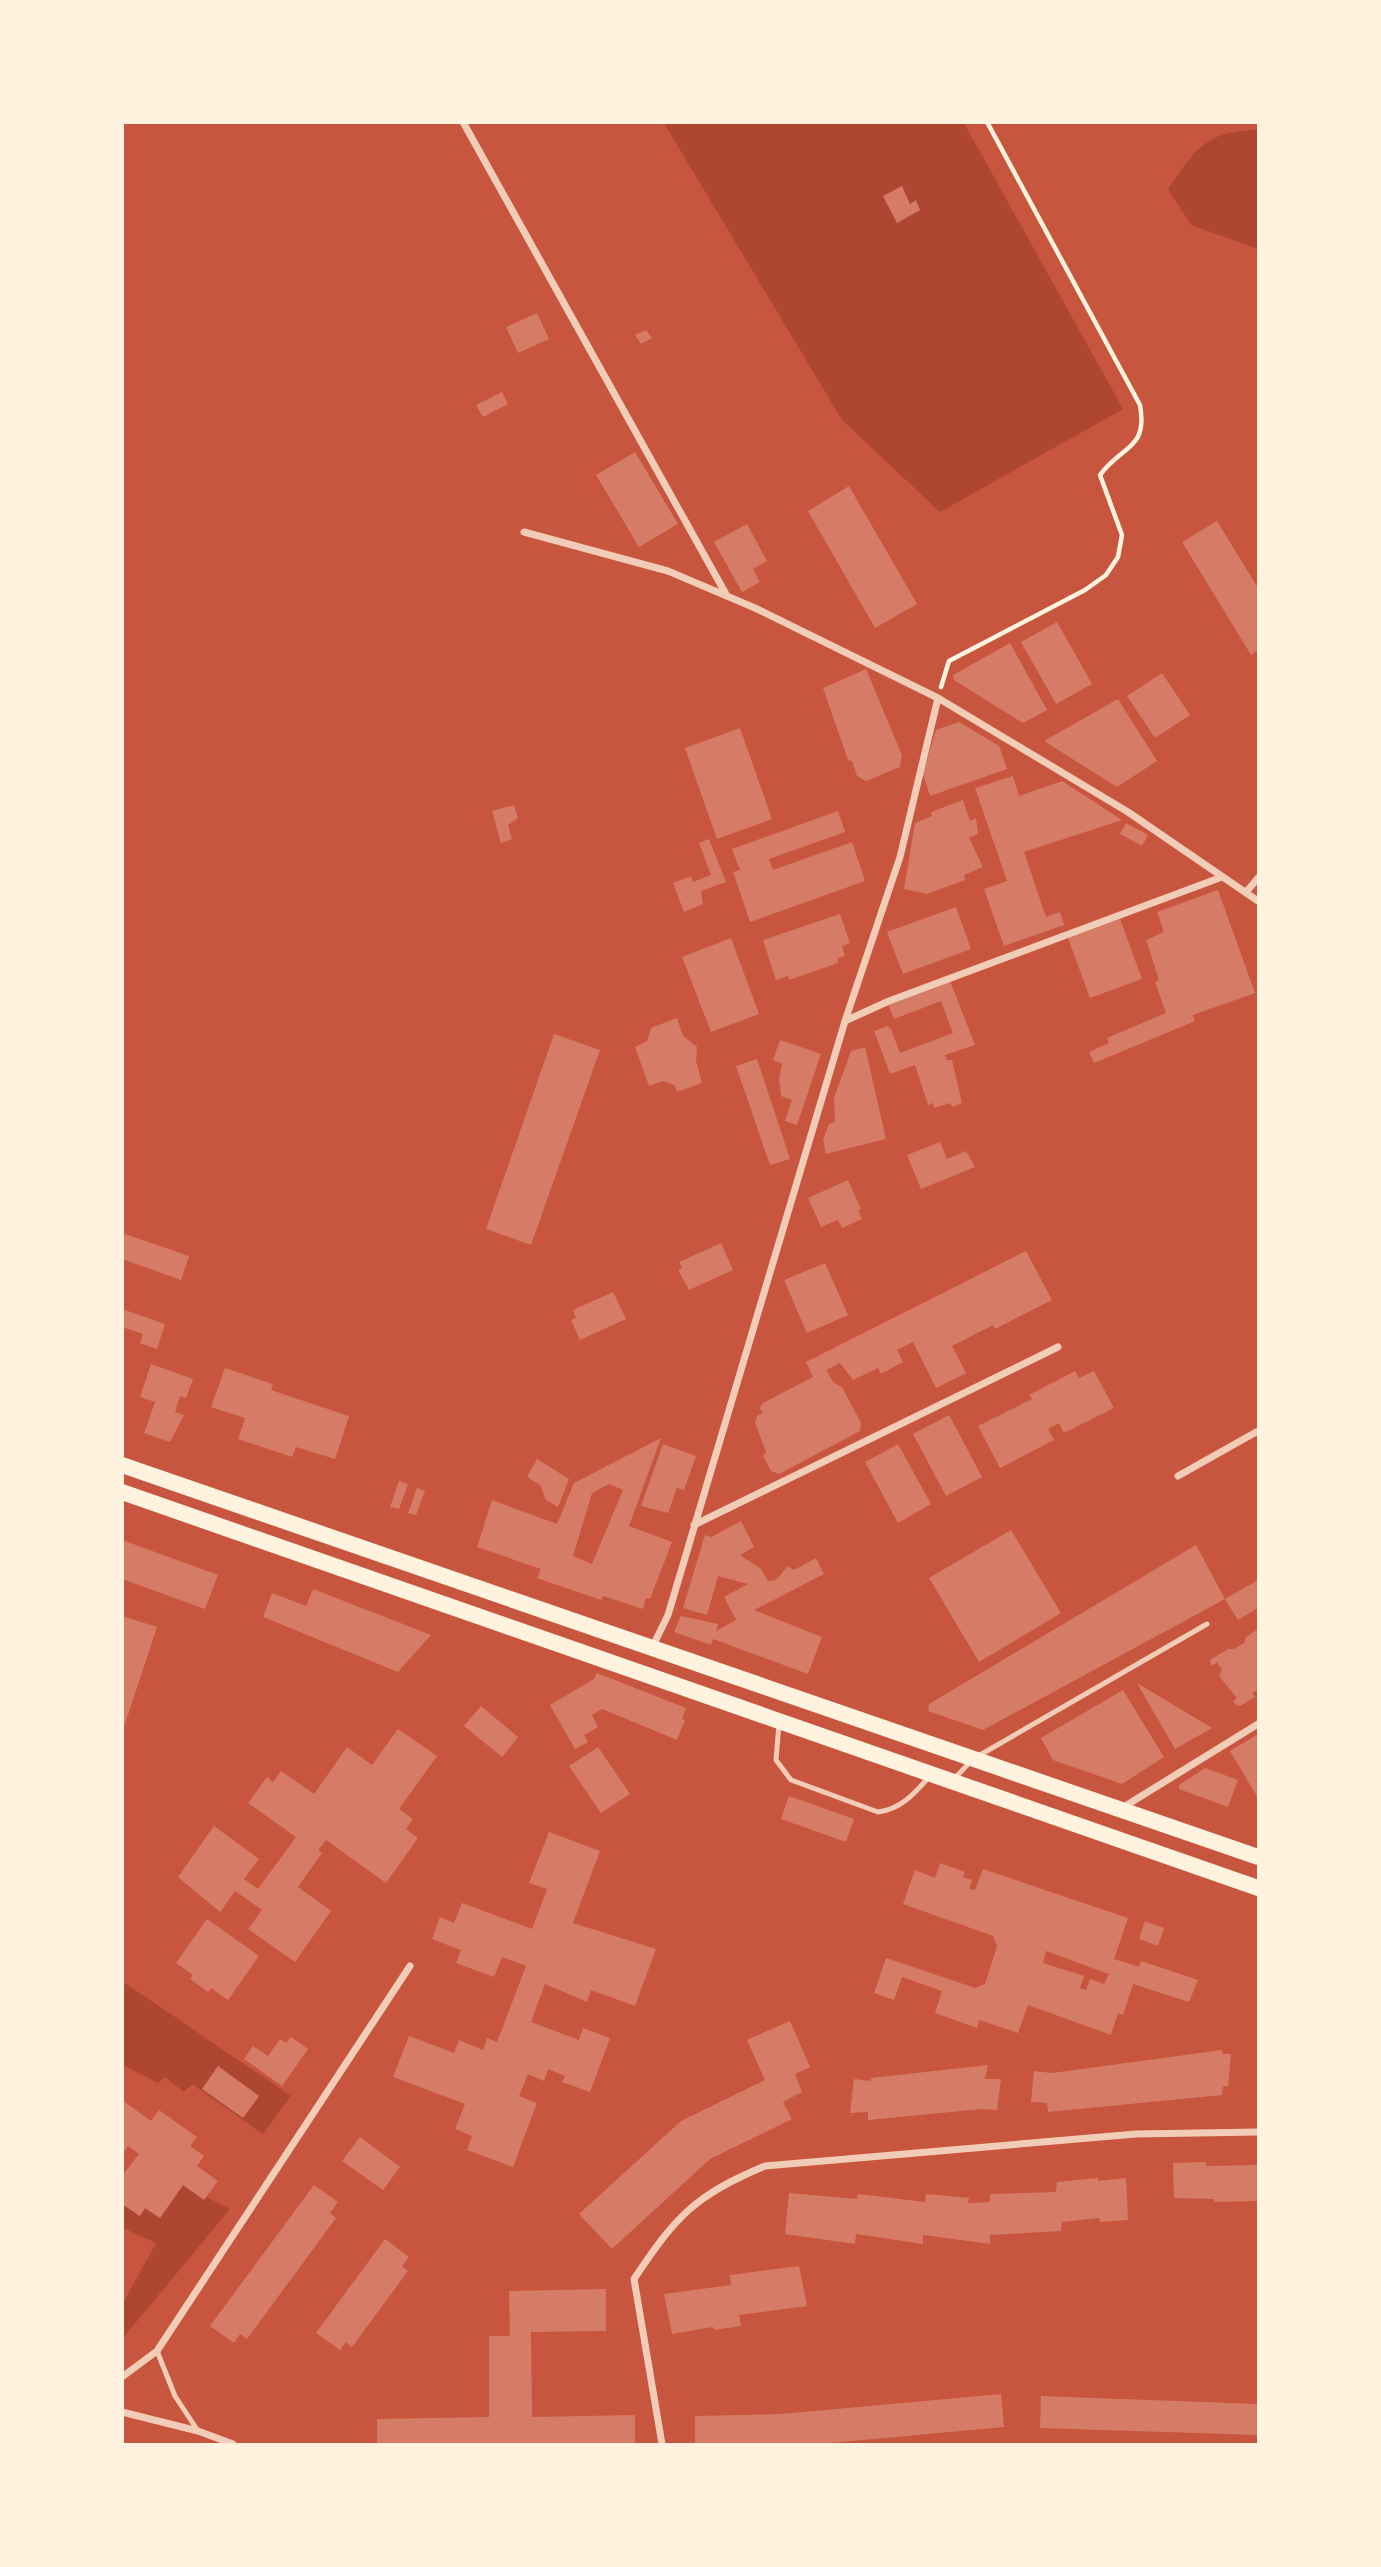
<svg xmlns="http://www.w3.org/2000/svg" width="1381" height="2567" font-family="Roboto,sans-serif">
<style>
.green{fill:#ae4732}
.building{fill:#d67c66;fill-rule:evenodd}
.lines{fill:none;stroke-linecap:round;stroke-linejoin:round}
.path{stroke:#fff3e0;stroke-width:4.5}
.service{stroke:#f1ccb7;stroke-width:5}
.minor{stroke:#f1ccb7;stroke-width:7}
.primary{stroke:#fff3e0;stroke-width:16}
</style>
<rect width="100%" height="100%" fill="#c8553d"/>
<path class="green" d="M 664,123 L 964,123 L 1123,409 L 940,512 L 842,420 Z
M 1258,130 L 1258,249 L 1191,225 L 1168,189 C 1196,149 1205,131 1258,130 Z
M 122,1981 L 291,2096 L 263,2134 L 192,2084 L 184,2092 L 165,2077 L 158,2083 L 123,2065 Z
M 183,2185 L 230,2209 L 123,2338 L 123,2303 L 156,2243 L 123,2228 L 122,2204 L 139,2216 L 145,2208 L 160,2218 Z"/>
<path class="building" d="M 902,186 L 910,204 L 916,200 L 920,210 L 897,223 L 883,196 Z
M 537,313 L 549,339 L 518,353 L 506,327 Z
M 646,330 L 652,338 L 641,344 L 635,335 Z
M 502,392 L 508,404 L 483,417 L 476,405 Z
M 635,452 L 678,524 L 639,547 L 596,475 Z
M 849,486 L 917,604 L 875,628 L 808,511 Z
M 1217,521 L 1258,588 L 1258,650 L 1251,655 L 1182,542 Z
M 747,524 L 767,561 L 753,569 L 760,582 L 742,592 L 714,542 Z
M 1057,622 L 1092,684 L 1056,704 L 1021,642 Z
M 1010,643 L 1047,710 L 1023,723 L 954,680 L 953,675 Z
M 866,669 L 902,755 L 900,767 L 866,781 L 857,776 L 852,761 L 848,760 L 823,688 Z
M 1162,673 L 1190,715 L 1155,738 L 1127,696 Z
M 1118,699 L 1157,761 L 1117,787 L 1044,741 Z
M 959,722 L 999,746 L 1007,769 L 930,796 L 923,774 L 936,730 Z
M 740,728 L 772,819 L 717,839 L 685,748 Z
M 1013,776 L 1019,796 L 1062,781 L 1122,820 L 1024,852 L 1046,917 L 1060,912 L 1064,925 L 1004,946 L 984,889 L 1007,881 L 975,788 Z
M 963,800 L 970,821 L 976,818 L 978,834 L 969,838 L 983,867 L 964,875 L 965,880 L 927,894 L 904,889 L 915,823 L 932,816 L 931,812 Z
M 514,805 L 518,818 L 508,825 L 512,839 L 501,843 L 492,811 Z
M 838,811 L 845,832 L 769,859 L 773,870 L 852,842 L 865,881 L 750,922 L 733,872 L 740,870 L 732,849 Z
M 1126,823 L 1148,835 L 1142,846 L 1120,834 Z
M 709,839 L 726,882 L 701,891 L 703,904 L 684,912 L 673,883 L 691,876 L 693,882 L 711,875 L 699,843 Z
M 1218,890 L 1255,993 L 1193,1015 L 1195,1021 L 1094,1063 L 1089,1052 L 1109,1043 L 1107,1038 L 1166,1013 L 1155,982 L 1159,980 L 1146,940 L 1164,932 L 1157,912 Z
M 956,907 L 971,949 L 903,974 L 887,932 Z
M 840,914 L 850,943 L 842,946 L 845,956 L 838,958 L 838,963 L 789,980 L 788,976 L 776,980 L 763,940 Z
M 1120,919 L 1142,979 L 1090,998 L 1068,938 Z
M 731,938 L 759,1014 L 711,1032 L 682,957 Z
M 950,981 L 975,1045 L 945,1055 L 947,1060 L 952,1060 L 962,1103 L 952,1107 L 950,1103 L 934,1108 L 933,1103 L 928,1105 L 915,1065 L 890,1074 L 874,1031 L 887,1026 L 891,1029 L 900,1053 L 953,1033 L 941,1001 L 894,1019 L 888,1004 Z
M 677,1018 L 683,1036 L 697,1047 L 696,1061 L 702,1083 L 677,1092 L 675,1085 L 663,1081 L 649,1086 L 635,1047 L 647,1041 L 651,1028 Z
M 554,1034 L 600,1050 L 531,1245 L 486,1229 Z
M 780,1040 L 821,1054 L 797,1125 L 785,1121 L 792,1100 L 781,1096 L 779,1079 L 782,1064 L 773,1060 Z
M 865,1047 L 886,1139 L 826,1154 L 823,1140 L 829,1124 L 835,1122 L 834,1098 L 851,1051 Z
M 757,1059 L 790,1159 L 770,1165 L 736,1066 Z
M 940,1142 L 947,1159 L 966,1151 L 975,1167 L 921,1189 L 907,1155 Z
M 848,1180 L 861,1209 L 858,1210 L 862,1219 L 842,1228 L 838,1220 L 821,1227 L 808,1198 Z
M 122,1233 L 189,1256 L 181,1280 L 122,1259 Z
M 721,1243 L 733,1270 L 689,1290 L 678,1270 L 682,1268 L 679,1262 Z
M 1026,1251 L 1052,1300 L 995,1329 L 993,1325 L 952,1346 L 966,1373 L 936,1388 L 913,1342 L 897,1350 L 903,1362 L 881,1374 L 878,1368 L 853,1380 L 840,1363 L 826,1370 L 834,1383 L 842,1387 L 861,1423 L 860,1431 L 779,1474 L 771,1471 L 763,1456 L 766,1452 L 755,1423 L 757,1416 L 763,1413 L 760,1408 L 763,1403 L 813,1377 L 806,1362 Z
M 825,1263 L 848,1315 L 807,1333 L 784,1280 Z
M 613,1292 L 626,1319 L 580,1340 L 571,1320 L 576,1318 L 573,1310 Z
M 122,1309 L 165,1324 L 157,1349 L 140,1343 L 143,1334 L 122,1327 Z
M 151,1364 L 193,1379 L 186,1398 L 180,1396 L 175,1412 L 184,1415 L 170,1442 L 144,1433 L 155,1402 L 140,1397 Z
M 225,1368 L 273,1384 L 271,1390 L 349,1416 L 335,1459 L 296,1447 L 292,1457 L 238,1439 L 245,1418 L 211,1407 Z
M 1075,1371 L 1079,1378 L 1094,1371 L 1114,1408 L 1064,1433 L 1059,1423 L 1048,1429 L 1054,1440 L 1000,1468 L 978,1426 L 1032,1399 L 1029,1395 Z
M 949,1415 L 982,1477 L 946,1496 L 913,1434 Z
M 661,1438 L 629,1526 L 672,1542 L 650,1599 L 646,1598 L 643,1609 L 603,1596 L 601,1600 L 537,1578 L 541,1569 L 477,1547 L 492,1500 L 557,1524 L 574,1483 ZM 609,1484 L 623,1490 L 592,1564 L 573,1556 L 592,1493 Z
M 663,1444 L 696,1456 L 684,1490 L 677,1488 L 668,1513 L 641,1506 Z
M 898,1444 L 931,1504 L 898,1523 L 865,1462 Z
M 537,1459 L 569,1479 L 558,1507 L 546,1500 L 540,1485 L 527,1477 Z
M 399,1481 L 408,1484 L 399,1509 L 390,1507 Z
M 417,1488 L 425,1491 L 416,1515 L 408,1513 Z
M 741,1521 L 754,1547 L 740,1555 L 761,1569 L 768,1581 L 776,1580 L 788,1566 L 794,1570 L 816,1558 L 824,1574 L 754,1610 L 822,1637 L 808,1674 L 713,1639 L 711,1645 L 674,1632 L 681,1616 L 718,1624 L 716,1631 L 736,1620 L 724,1597 L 748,1584 L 718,1576 L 707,1615 L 683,1608 L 705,1535 L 711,1537 Z
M 1011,1530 L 1061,1613 L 979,1662 L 929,1578 Z
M 122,1540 L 218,1575 L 205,1609 L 122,1579 Z
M 1196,1545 L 1225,1599 L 983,1730 L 928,1711 L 929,1704 Z
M 1258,1580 L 1258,1608 L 1238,1620 L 1225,1599 Z
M 313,1589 L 431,1635 L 398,1672 L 263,1617 L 272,1593 L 306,1606 Z
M 122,1616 L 157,1627 L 123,1730 L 122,1730 Z
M 1258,1629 L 1258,1690 L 1252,1693 L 1255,1697 L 1240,1706 L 1235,1704 L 1233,1701 L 1237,1698 L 1219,1676 L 1222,1670 L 1217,1662 L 1212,1666 L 1210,1660 L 1228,1649 L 1234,1649 L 1244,1643 L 1246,1637 Z
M 597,1673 L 686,1708 L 682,1719 L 685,1720 L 677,1740 L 602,1709 L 592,1715 L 598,1727 L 584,1735 L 588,1742 L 575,1749 L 550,1705 L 594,1679 Z
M 1137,1683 L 1212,1728 L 1175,1749 Z
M 1123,1690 L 1164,1757 L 1122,1784 L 1053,1760 L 1041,1738 Z
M 481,1706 L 518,1737 L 502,1757 L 464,1726 Z
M 398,1729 L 437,1756 L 399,1809 L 413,1819 L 406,1829 L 418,1838 L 386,1883 L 326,1840 L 318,1850 L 322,1853 L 298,1887 L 331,1911 L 295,1962 L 248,1929 L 262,1910 L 235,1891 L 220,1912 L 178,1877 L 214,1826 L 259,1859 L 244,1879 L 258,1889 L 296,1837 L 248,1803 L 267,1777 L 273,1782 L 281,1771 L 314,1794 L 347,1747 L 372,1765 Z
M 1258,1734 L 1258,1798 L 1230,1751 Z
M 598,1747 L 630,1794 L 601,1813 L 569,1766 Z
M 1205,1768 L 1238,1780 L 1228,1807 L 1179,1789 L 1179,1785 Z
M 789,1796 L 854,1819 L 846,1842 L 781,1819 Z
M 549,1832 L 600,1851 L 573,1923 L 656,1949 L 635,2006 L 591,1990 L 587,2002 L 545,1984 L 531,2022 L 579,2040 L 583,2028 L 610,2038 L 590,2092 L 562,2082 L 565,2076 L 548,2069 L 544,2081 L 528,2074 L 519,2096 L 537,2103 L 513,2167 L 467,2150 L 472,2136 L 455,2129 L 465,2104 L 393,2077 L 409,2036 L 454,2053 L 459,2040 L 483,2050 L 487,2038 L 497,2042 L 526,1966 L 502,1957 L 494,1977 L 456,1963 L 461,1950 L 432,1939 L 440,1917 L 454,1923 L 462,1903 L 532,1929 L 547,1889 L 529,1883 Z
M 940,1863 L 965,1872 L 963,1877 L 972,1880 L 969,1889 L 975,1890 L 983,1869 L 1128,1918 L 1114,1959 L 1139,1967 L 1141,1961 L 1198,1980 L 1189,2002 L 1133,1984 L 1123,2015 L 1118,2013 L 1111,2035 L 1028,2005 L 1018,2033 L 979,2020 L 977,2028 L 935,2013 L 942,1991 L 902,1977 L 894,2000 L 874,1993 L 886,1958 L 975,1988 L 985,1984 L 997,1946 L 993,1936 L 903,1904 L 915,1870 L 935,1878 ZM 1046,1951 L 1109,1974 L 1104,1984 L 1090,1979 L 1086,1990 L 1080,1988 L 1084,1976 L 1043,1963 Z
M 207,1919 L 259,1956 L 228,2000 L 211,1988 L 208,1992 L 190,1979 L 193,1975 L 176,1963 Z
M 1145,1921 L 1164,1928 L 1158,1946 L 1139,1939 Z
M 790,2021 L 810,2067 L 795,2074 L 802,2092 L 783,2102 L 792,2119 L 710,2159 L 612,2249 L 579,2214 L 681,2121 L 765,2080 L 747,2040 Z
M 291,2037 L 308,2049 L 282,2086 L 244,2059 L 253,2046 L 268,2056 L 280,2039 L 286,2043 Z
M 1222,2050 L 1223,2054 L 1231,2054 L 1228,2086 L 1223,2086 L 1222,2095 L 1048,2112 L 1047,2103 L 1031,2102 L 1034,2071 L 1052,2073 Z
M 988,2065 L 985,2079 L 1001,2079 L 997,2110 L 982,2109 L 868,2120 L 868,2112 L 850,2113 L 854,2079 L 871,2081 L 871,2078 Z
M 218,2066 L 259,2096 L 243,2118 L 202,2089 Z
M 122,2100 L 151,2121 L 159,2110 L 197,2137 L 190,2146 L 204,2156 L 197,2166 L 218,2181 L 204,2200 L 183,2185 L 160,2218 L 145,2208 L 140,2216 L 122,2204 L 122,2176 L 139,2154 L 128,2146 L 122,2154 Z
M 360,2137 L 400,2167 L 383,2190 L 342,2161 Z
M 1206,2162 L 1206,2166 L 1258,2165 L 1258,2201 L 1214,2202 L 1214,2199 L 1174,2198 L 1173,2163 Z
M 1098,2178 L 1098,2181 L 1126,2178 L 1128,2220 L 1100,2222 L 1099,2218 L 1062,2222 L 1061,2231 L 990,2235 L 990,2244 L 923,2235 L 923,2244 L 856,2234 L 855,2244 L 785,2234 L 789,2193 L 857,2199 L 858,2194 L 925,2202 L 926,2194 L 969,2198 L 968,2203 L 990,2202 L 990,2194 L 1056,2192 L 1057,2182 Z
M 314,2185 L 338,2202 L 330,2213 L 336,2218 L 247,2339 L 240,2334 L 234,2343 L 210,2326 Z
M 385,2239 L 409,2257 L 402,2266 L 408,2271 L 352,2347 L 346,2342 L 340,2350 L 316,2333 Z
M 799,2266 L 807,2306 L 739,2315 L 741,2326 L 714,2330 L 713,2327 L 672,2334 L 664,2294 L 731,2285 L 730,2275 Z
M 606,2289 L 606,2331 L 531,2332 L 532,2417 L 635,2415 L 635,2444 L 377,2444 L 377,2419 L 489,2417 L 489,2336 L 510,2336 L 509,2291 Z
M 1001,2394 L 1004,2427 L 819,2444 L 695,2444 L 695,2416 L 781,2414 Z
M 1041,2396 L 1258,2404 L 1258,2435 L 1040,2428 Z"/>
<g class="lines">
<path class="path" d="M 941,687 L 949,661 L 1085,590 L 1106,575 L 1118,557 L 1122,535 L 1100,475 C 1122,445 1148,450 1140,405 L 987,122"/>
<path class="service" d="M 779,1724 L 776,1760 L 791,1780 L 878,1812 C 901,1809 914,1794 929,1777
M 954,1779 L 973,1759 L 1207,1624
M 157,2351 L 175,2396 L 198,2431"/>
<path class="minor" d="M 463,122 L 727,596
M 524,532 L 668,571 L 755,608 L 938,698 L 1128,812 L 1258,901
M 1247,891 L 1258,878
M 845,1021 L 889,1001 L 1222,877
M 1178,1476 L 1258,1431
M 694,1525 L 1058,1347
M 652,1648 L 668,1615 L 845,1021 L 900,857 L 938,698
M 1122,1808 L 1258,1724
M 122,2377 L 157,2351 L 410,1966
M 122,2412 L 198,2431 L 233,2444
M 662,2444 L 634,2279 C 676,2216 695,2195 765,2166 L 1136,2134 L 1258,2132"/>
<path class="primary" d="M 122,1465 L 1258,1857
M 122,1492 L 1258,1888"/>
</g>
<rect width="1381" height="2567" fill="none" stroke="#fff3e0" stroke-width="248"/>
</svg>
